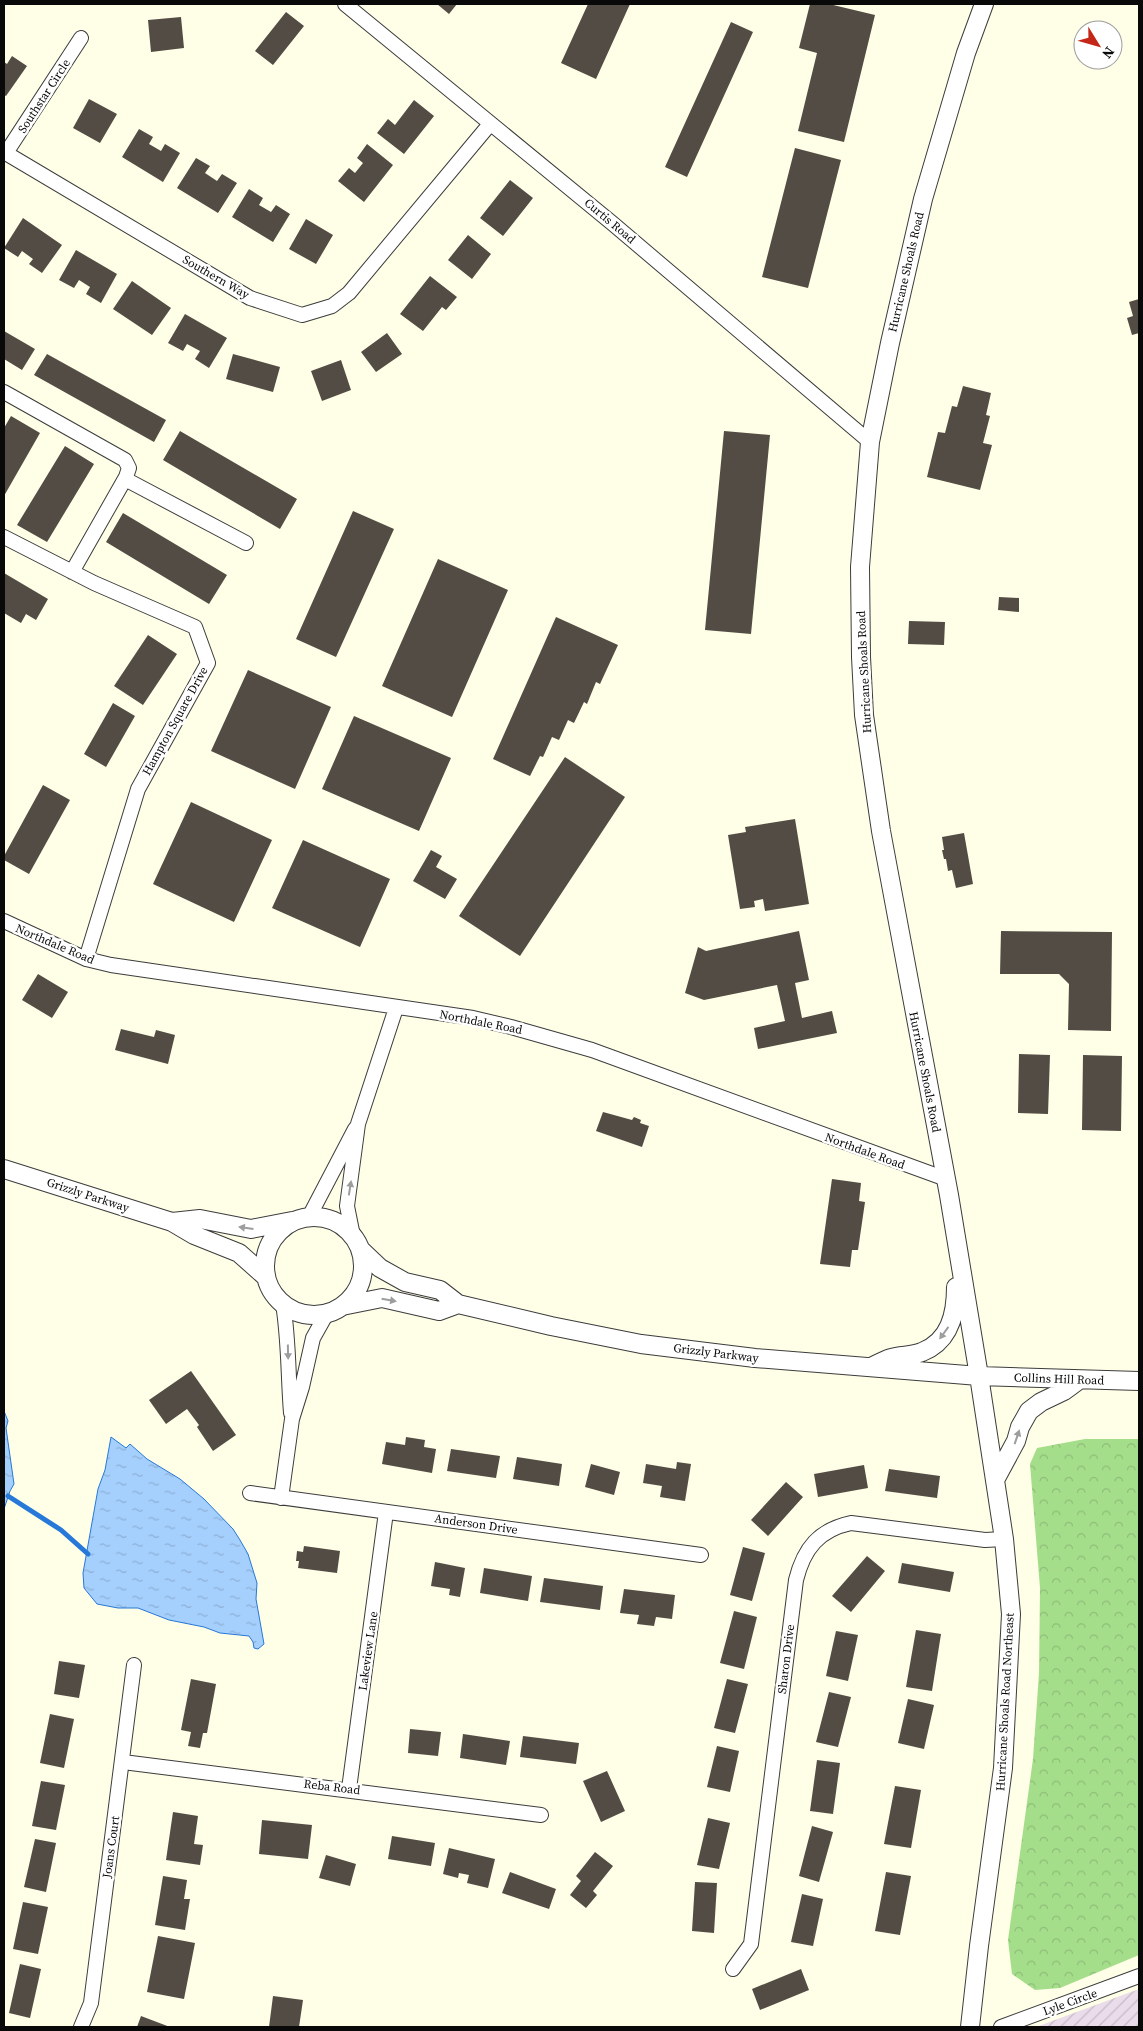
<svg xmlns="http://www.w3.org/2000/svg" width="1143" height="2031" font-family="'Source Serif 4',serif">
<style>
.industrial{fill:url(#industrial-furrows)}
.forest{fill:url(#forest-crowns)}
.water{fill:url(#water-ripples);stroke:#2678d9}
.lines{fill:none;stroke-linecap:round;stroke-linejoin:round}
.stream{stroke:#2678d9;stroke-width:5}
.building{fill:#534c45}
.minor-casing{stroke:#3c3c3c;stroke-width:16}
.tertiary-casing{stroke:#3c3c3c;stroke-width:20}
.minor{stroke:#fff;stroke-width:14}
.tertiary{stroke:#fff;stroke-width:18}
.oneway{fill:#9d9d9d}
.labels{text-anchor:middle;stroke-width:5;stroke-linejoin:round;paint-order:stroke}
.street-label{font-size:12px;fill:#090909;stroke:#fff}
</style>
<defs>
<pattern id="industrial-furrows" width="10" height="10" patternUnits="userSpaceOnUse" patternTransform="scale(1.25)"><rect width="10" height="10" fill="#eadcea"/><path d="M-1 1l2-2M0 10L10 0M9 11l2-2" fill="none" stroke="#c7bbc7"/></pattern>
<pattern id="forest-crowns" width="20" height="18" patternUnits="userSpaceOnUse" patternTransform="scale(1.25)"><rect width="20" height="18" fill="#a5de8b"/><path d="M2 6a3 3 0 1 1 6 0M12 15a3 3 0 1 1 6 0" fill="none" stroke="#8dbd77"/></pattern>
<pattern id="water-ripples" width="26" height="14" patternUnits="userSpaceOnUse" patternTransform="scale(1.25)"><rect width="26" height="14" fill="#a5cffc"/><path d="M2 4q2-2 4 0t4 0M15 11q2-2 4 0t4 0" fill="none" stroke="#8db0d7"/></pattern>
</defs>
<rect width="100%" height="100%" fill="#fffee6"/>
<path class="industrial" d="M 1139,1989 L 1139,2027 L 1036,2027 L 1063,2017 Z"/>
<path class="forest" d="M 1085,1439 L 1139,1439 L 1139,1955 L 1060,1988 L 1035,1990 L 1012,1974 L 1008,1940 L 1033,1759 L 1039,1673 L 1040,1588 L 1030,1464 L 1037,1448 Z"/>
<path class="water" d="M 4,1411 L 8,1421 L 6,1428 L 14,1484 L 10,1491 L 4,1509 Z
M 111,1437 L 126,1448 L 130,1444 L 147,1459 L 180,1479 L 204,1499 L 233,1529 L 240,1540 L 248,1554 L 257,1583 L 256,1599 L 264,1644 L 258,1649 L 254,1648 L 253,1642 L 249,1636 L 220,1633 L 204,1627 L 169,1620 L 138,1608 L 118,1608 L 97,1604 L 84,1588 L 83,1573 L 98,1489 L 105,1470 Z"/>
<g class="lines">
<path class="stream" d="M 8,1496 L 61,1530 L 88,1554"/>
</g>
<path class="building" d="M 437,4 L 457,4 L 449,14 Z
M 588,4 L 630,4 L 596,79 L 561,63 Z
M 810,4 L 829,4 L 875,15 L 844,142 L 798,131 L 817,53 L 799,48 Z
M 286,12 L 304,26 L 273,65 L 255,51 Z
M 181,17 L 184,48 L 151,52 L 148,20 Z
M 731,22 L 753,32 L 687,177 L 665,167 Z
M 12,56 L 27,66 L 6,96 L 4,95 L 4,62 L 7,64 Z
M 89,99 L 117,114 L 100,143 L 73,128 Z
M 414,100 L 434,116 L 404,154 L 377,133 L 388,119 L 395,125 Z
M 139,129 L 153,137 L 149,144 L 161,151 L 165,144 L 180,153 L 163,182 L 122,157 Z
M 367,144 L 393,165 L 364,202 L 338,181 L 349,168 L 355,173 L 363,163 L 357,158 Z
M 795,148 L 841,160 L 808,288 L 762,277 Z
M 196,158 L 210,166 L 205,173 L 217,181 L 222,174 L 237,183 L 218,213 L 177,188 Z
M 510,180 L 533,198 L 503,236 L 480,218 Z
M 249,189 L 263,198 L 259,205 L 271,212 L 276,205 L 290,214 L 273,242 L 232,217 Z
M 23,218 L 62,245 L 42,273 L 29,264 L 33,259 L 22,251 L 18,257 L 4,248 Z
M 306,219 L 333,235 L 316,264 L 289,249 Z
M 468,235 L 491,254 L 472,279 L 448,260 Z
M 76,250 L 117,274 L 101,303 L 86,294 L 90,287 L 79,280 L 74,288 L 59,280 Z
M 430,276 L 457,297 L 446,310 L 442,307 L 423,331 L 400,314 Z
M 132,281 L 171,308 L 152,335 L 113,309 Z
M 1139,299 L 1139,333 L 1132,335 L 1127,318 L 1133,316 L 1129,302 Z
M 185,314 L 227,338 L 209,368 L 195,359 L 200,351 L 187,344 L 183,351 L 168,343 Z
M 4,331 L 35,349 L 22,370 L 4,359 Z
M 387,333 L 402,354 L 376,372 L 361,352 Z
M 47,354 L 166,420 L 154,442 L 34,375 Z
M 233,354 L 280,367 L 273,392 L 226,379 Z
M 341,360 L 351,390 L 322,401 L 311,371 Z
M 963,386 L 991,393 L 986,415 L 990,416 L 983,443 L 992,445 L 980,490 L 927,477 L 938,432 L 945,433 L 952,406 L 957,407 Z
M 11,416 L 40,433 L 4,496 L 4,428 Z
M 180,431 L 297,499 L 280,529 L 163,460 Z
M 724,431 L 770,435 L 751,634 L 705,630 Z
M 65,446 L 94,464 L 47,542 L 17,525 Z
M 353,511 L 394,529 L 336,657 L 296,639 Z
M 123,513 L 227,575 L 209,604 L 106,542 Z
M 438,559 L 508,590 L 452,717 L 382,686 Z
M 4,573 L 48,599 L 36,620 L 26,614 L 21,623 L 4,613 Z
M 999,597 L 1019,598 L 1019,612 L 998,610 Z
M 556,617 L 618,645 L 600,684 L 596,682 L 587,704 L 584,702 L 574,723 L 568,720 L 559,740 L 552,737 L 543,757 L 540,756 L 530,776 L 493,759 Z
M 909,621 L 945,622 L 944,645 L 908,644 Z
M 148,635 L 177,654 L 143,705 L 114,686 Z
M 248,670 L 331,707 L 295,789 L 211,751 Z
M 113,703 L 135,716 L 106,767 L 84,754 Z
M 354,716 L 451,758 L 419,831 L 322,789 Z
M 565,757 L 625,797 L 520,956 L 459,916 Z
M 43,785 L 70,800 L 29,874 L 4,860 L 4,856 Z
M 191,802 L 272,840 L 234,922 L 153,884 Z
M 795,819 L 809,904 L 765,911 L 763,899 L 754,901 L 755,907 L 740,909 L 728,835 L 746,832 L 745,827 Z
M 964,833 L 973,884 L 956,888 L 952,870 L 948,871 L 946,859 L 944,859 L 942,850 L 944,850 L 942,837 Z
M 303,840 L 390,879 L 360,947 L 272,908 Z
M 431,850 L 442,856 L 436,867 L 457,879 L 445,899 L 413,881 Z
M 799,931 L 809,980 L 795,983 L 802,1018 L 832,1011 L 837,1033 L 758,1049 L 754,1028 L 785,1021 L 777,985 L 704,1000 L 685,993 L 698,947 L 706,951 Z
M 1001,931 L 1112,932 L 1111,1031 L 1068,1030 L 1069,984 L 1059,974 L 1000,974 Z
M 38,974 L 68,992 L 52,1018 L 22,1000 Z
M 121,1029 L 154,1037 L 156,1030 L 175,1035 L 168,1064 L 115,1050 Z
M 1019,1054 L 1050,1055 L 1048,1114 L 1018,1113 Z
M 1083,1055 L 1122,1056 L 1121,1131 L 1082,1130 Z
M 603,1112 L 632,1120 L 634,1117 L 641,1120 L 640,1123 L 649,1126 L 642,1147 L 596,1131 Z
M 832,1179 L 861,1183 L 859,1201 L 865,1202 L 858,1250 L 852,1250 L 850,1267 L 820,1264 Z
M 191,1371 L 236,1435 L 213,1451 L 197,1427 L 199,1425 L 187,1409 L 166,1424 L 149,1400 Z
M 406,1437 L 425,1440 L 424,1447 L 436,1449 L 432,1473 L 382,1464 L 386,1442 L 405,1445 Z
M 451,1449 L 500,1456 L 496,1478 L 447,1471 Z
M 517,1457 L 562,1464 L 559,1486 L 513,1479 Z
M 677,1462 L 691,1464 L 685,1501 L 660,1497 L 662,1486 L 643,1483 L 646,1464 L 676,1469 Z
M 591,1464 L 620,1472 L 614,1495 L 585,1487 Z
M 864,1465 L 868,1488 L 818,1497 L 814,1474 Z
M 889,1469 L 940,1476 L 937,1498 L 885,1491 Z
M 786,1482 L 803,1497 L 768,1536 L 751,1520 Z
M 304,1546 L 340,1551 L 337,1573 L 298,1568 L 299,1561 L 296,1561 L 297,1551 L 303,1552 Z
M 743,1547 L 765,1553 L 752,1601 L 730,1595 Z
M 867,1556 L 885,1571 L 851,1612 L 832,1596 Z
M 435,1562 L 465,1568 L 460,1597 L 449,1595 L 450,1589 L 431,1586 Z
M 902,1563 L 954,1572 L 950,1592 L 898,1583 Z
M 484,1568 L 532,1576 L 528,1601 L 480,1593 Z
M 544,1578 L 603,1586 L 600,1610 L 540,1602 Z
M 624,1589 L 675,1595 L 672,1619 L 656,1617 L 654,1626 L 637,1624 L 639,1615 L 620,1613 Z
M 734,1611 L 757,1617 L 744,1669 L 720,1663 Z
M 916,1630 L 941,1634 L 932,1691 L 906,1687 Z
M 836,1631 L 858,1635 L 848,1681 L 826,1676 Z
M 59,1661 L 85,1665 L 79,1698 L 54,1694 Z
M 191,1679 L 216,1684 L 207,1733 L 203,1733 L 200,1748 L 188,1746 L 191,1732 L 181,1730 Z
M 727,1679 L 748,1684 L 735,1733 L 714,1728 Z
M 829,1692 L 851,1697 L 838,1747 L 816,1742 Z
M 908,1699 L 934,1705 L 924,1749 L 898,1743 Z
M 50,1714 L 74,1719 L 64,1768 L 40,1763 Z
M 410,1729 L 441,1732 L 438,1756 L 408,1753 Z
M 463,1734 L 510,1741 L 506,1765 L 460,1758 Z
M 523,1736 L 579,1743 L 576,1764 L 520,1757 Z
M 717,1746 L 739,1751 L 730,1792 L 707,1787 Z
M 817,1760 L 840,1763 L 833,1814 L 810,1811 Z
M 607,1771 L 625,1811 L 601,1822 L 583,1781 Z
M 41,1781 L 65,1785 L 56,1830 L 32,1826 Z
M 895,1786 L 921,1790 L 911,1848 L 884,1844 Z
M 173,1812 L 198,1816 L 194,1844 L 203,1845 L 200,1865 L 166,1860 Z
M 708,1818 L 730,1823 L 719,1869 L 697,1865 Z
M 262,1820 L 312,1825 L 308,1859 L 259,1854 Z
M 812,1826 L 833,1832 L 819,1882 L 799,1876 Z
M 392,1836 L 435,1843 L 431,1866 L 388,1859 Z
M 35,1839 L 56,1843 L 46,1892 L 24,1887 Z
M 449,1848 L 495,1859 L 488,1888 L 467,1883 L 469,1875 L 459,1873 L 458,1878 L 443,1874 Z
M 595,1852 L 613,1866 L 593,1891 L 597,1895 L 586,1908 L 570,1895 L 581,1881 L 576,1876 Z
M 326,1855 L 356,1864 L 350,1886 L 319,1878 Z
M 510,1872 L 556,1889 L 549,1909 L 502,1893 Z
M 886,1872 L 911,1876 L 900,1935 L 875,1931 Z
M 163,1876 L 187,1880 L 184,1899 L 190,1899 L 185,1930 L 155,1925 Z
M 695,1882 L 717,1883 L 714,1933 L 692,1931 Z
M 802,1894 L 823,1899 L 813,1946 L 791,1942 Z
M 23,1902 L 48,1907 L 38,1954 L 13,1949 Z
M 158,1936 L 195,1943 L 184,1999 L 147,1992 Z
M 20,1964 L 41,1969 L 30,2018 L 9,2013 Z
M 801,1969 L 809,1990 L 760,2010 L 752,1989 Z
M 273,1996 L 303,2000 L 299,2027 L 269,2027 Z
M 141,2016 L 170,2027 L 137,2027 Z"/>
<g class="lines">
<g class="minor-casing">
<path id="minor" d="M 345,4 L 612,223 L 870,442
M 4,152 L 250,298 L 302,315 L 332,306 L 349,293 L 490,124
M 6,153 L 81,38
M 4,392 L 125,460 L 129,468 L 126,477 L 72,572
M 125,479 L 246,543
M 4,537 L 94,583 L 195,627 L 208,663 L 138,789 L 86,959
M 4,921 L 86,959 L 111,965 L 473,1018 L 511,1027 L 592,1050 L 946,1179
M 309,1217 L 355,1129
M 353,1236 L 347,1206 L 358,1124 L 396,1008
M 283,1304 C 289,1340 288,1376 291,1413
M 250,1493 L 701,1555
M 281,1498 L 292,1419 L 302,1387 L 313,1338 L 327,1313
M 123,1762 L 541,1815
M 349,1789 L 386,1512
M 733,1969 L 751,1944 L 796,1580 C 804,1548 819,1530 851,1523 L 985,1540 L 1004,1539
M 81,2027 L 91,2003 L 134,1665
M 1001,2027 L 1139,1976"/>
</g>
<g class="tertiary-casing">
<path id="tertiary" d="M 4,1169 L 172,1222 L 194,1235 L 239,1253 L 266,1277
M265 1266a49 49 0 1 1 98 0a49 49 0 1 1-98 0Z
M 172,1222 L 200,1219 L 251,1229 L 292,1221
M 361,1250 L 380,1268 L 405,1282 L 440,1290 L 458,1304 L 551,1326 L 641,1344 L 755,1358 L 979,1376 L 1139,1381
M 342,1306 L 382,1298 L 439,1311 L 458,1304
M 873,1366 C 879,1363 885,1360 891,1358 C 901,1355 913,1356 922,1352 C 950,1341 956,1314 956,1287
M 995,1480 L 1016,1441 L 1020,1427 L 1029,1411 L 1041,1402 L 1064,1391 L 1079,1380
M 970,2027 L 979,1946 L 1003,1768 L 1011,1614 L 1004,1539 L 979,1376 L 949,1195 L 881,831 L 864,715 L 861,657 L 860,567 L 870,442 L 890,343 L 923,199 L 966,53 L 984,4"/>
</g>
<use href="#minor" class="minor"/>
<use href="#tertiary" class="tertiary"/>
</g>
<defs><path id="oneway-solid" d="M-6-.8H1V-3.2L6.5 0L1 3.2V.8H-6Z" transform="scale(1.25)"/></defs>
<g class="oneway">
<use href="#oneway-solid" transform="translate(350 1188) rotate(-81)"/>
<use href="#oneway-solid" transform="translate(246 1228) rotate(-172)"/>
<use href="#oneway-solid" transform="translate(389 1300) rotate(10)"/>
<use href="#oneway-solid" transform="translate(944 1333) rotate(126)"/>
<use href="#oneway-solid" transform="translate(288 1352) rotate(89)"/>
<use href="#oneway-solid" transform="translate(1017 1437) rotate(-71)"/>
</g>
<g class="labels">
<g class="street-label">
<text transform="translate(44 96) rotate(-57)" y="4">Southstar Circle</text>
<text transform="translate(610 221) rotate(40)" y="4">Curtis Road</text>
<text transform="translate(906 272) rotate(-77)" y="4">Hurricane Shoals Road</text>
<text transform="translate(216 277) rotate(30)" y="4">Southern Way</text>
<text transform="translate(864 672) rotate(-93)" y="4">Hurricane Shoals Road</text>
<text transform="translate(175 721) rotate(-61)" y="4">Hampton Square Drive</text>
<text transform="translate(55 944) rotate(23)" y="4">Northdale Road</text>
<text transform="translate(481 1022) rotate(11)" y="4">Northdale Road</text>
<text transform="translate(925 1072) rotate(79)" y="4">Hurricane Shoals Road</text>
<text transform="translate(865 1151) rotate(20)" y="4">Northdale Road</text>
<text transform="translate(88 1195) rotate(18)" y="4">Grizzly Parkway</text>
<text transform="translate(716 1353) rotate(7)" y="4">Grizzly Parkway</text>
<text transform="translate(1059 1379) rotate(2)" y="4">Collins Hill Road</text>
<text transform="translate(476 1524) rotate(8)" y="4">Anderson Drive</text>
<text transform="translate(368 1651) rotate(-82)" y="4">Lakeview Lane</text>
<text transform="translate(786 1659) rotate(-83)" y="4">Sharon Drive</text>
<text transform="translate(1005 1702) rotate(-87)" y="4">Hurricane Shoals Road Northeast</text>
<text transform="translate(332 1787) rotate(7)" y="4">Reba Road</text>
<text transform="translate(111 1847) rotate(-82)" y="4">Joans Court</text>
<text transform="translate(1070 2002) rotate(-20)" y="4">Lyle Circle</text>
</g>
</g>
<rect width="1143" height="2031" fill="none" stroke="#090909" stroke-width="10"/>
<g transform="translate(1098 45) rotate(127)"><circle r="24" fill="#ffffff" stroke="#9d9d9d"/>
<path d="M0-4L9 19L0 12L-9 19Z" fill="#c42717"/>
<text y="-8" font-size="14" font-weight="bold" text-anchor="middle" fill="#090909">N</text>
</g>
</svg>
